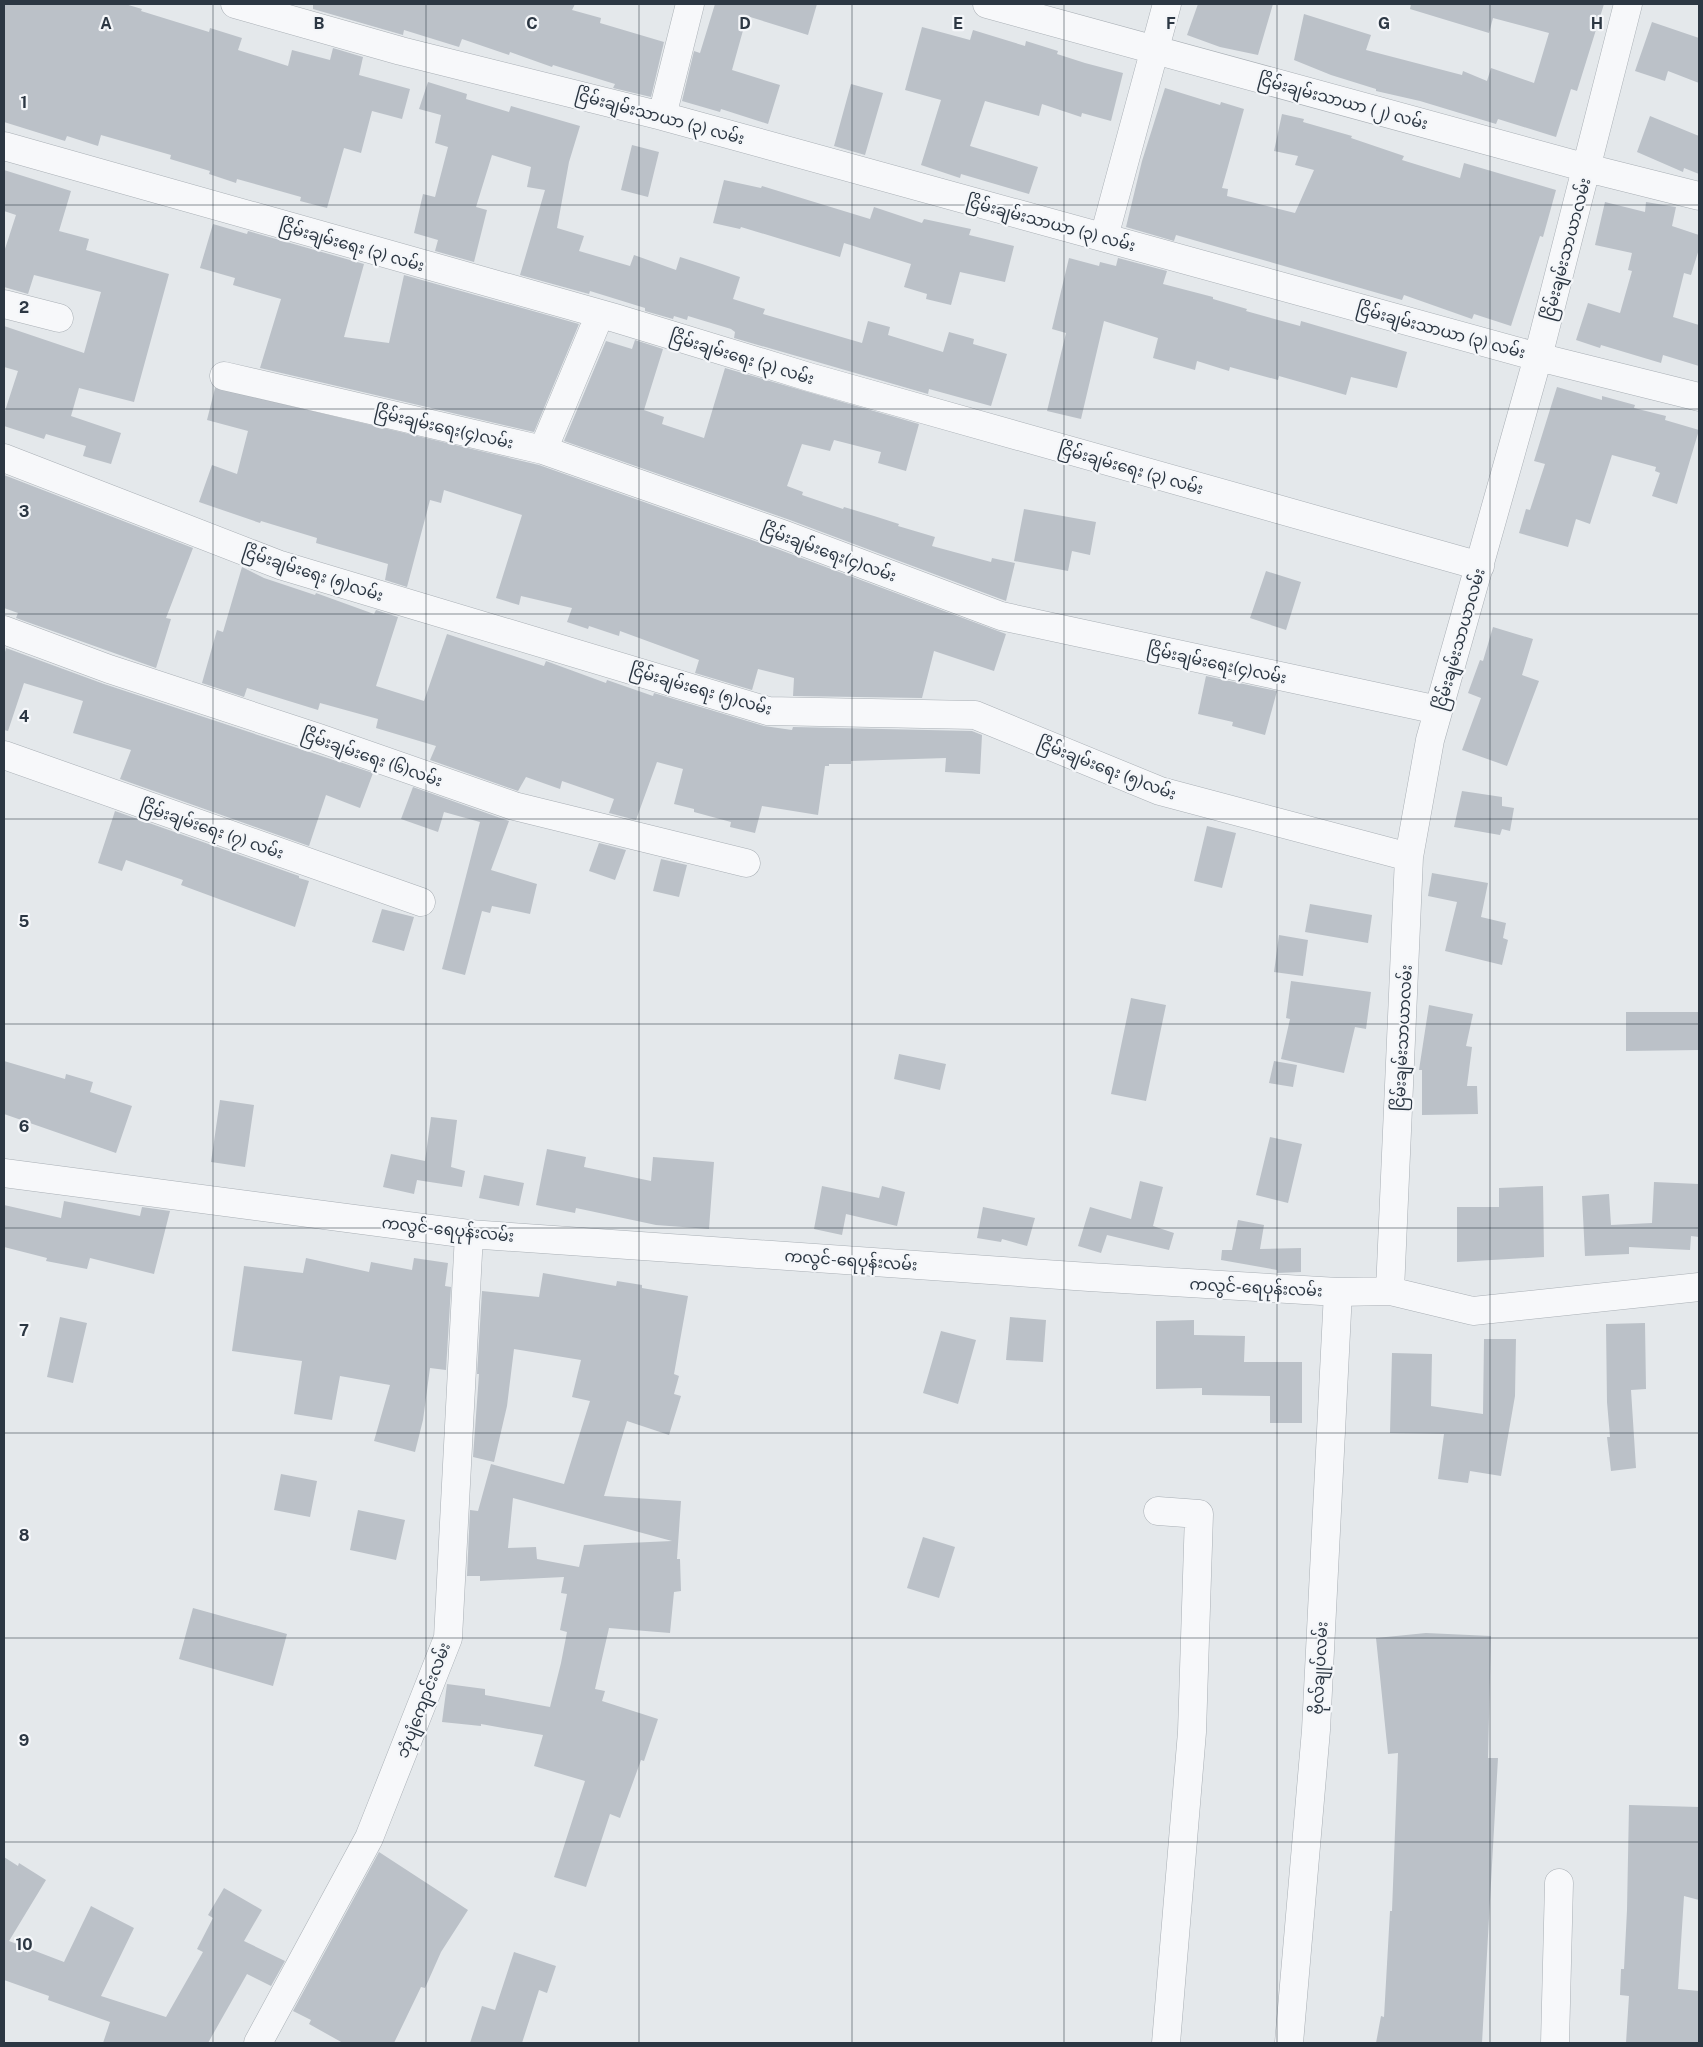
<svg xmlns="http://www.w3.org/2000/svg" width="1703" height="2047" font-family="'Public Sans','Noto Sans Myanmar',sans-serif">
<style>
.building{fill:#bbc1c8;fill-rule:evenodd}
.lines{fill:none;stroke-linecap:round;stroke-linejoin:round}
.minor-casing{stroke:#a9afb5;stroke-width:29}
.minor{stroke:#f7f8fa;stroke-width:28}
.grid{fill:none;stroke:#2c3743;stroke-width:1;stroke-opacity:0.55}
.labels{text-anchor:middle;stroke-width:4.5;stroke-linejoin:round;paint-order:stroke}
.street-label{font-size:16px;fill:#2c3743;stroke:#f4f6f9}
.grid-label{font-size:16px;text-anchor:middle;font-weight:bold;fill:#2c3743;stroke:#f4f6f9;stroke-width:4.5;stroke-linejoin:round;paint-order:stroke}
</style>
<rect width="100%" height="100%" fill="#e4e8eb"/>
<path class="building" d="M 4,4 L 125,4 L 142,9 L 141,11 L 209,32 L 210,28 L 242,38 L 238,50 L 288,66 L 292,50 L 330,60 L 333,48 L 363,57 L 359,75 L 410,89 L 402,119 L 372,111 L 361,153 L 344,148 L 327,208 L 300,201 L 301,197 L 237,179 L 236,183 L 209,174 L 210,171 L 170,159 L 171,155 L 101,135 L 98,146 L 67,136 L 65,141 L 4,122 Z
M 313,4 L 575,4 L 572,10 L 601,18 L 600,23 L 664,42 L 651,97 L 613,88 L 615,84 L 553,65 L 552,67 L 510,52 L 509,55 L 462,39 L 459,47 L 404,30 L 403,35 L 313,9 Z
M 715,4 L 817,4 L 808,35 L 747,16 L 732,70 L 780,85 L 768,124 L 721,109 L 720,112 L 682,101 L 694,51 L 700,53 Z
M 1198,4 L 1273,4 L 1258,55 L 1220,47 L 1187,35 Z
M 1411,4 L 1604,4 L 1577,91 L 1571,89 L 1556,137 L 1498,119 L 1496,124 L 1420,101 L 1376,91 L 1376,89 L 1331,75 L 1294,60 L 1304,14 L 1371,35 L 1366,50 L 1462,75 L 1463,71 L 1487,81 L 1491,68 L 1534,83 L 1549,33 L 1493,18 L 1489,33 L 1410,9 Z
M 1652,22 L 1699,38 L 1699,83 L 1668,71 L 1665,81 L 1635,71 Z
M 922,27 L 970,40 L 973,30 L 1025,46 L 1026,41 L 1058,51 L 1057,54 L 1085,63 L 1123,73 L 1111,121 L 1082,113 L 1081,117 L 1042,104 L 1039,116 L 985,101 L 970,146 L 1038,167 L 1029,194 L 961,174 L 960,178 L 921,165 L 941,100 L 905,90 Z
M 428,82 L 467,94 L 466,99 L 509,112 L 511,106 L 580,126 L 569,162 L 557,228 L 584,236 L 579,251 L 630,266 L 634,255 L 676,270 L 680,257 L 702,264 L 740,277 L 733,299 L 765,309 L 763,314 L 862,343 L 868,321 L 890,327 L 888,335 L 943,352 L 949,332 L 974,339 L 973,344 L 1007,354 L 991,406 L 929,389 L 928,394 L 734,338 L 735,332 L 731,329 L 688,316 L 687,320 L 674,316 L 673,319 L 645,311 L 645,308 L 590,291 L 589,294 L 520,275 L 545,190 L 527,187 L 531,167 L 492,155 L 476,207 L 487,210 L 474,262 L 435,251 L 438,240 L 414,233 L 423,194 L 435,197 L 448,147 L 435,143 L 441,115 L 419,109 Z
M 851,84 L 883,93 L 865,155 L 834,146 Z
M 1165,88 L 1220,105 L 1221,102 L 1244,109 L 1222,188 L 1228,189 L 1227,196 L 1295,213 L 1314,170 L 1295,165 L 1298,156 L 1274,151 L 1282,114 L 1304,119 L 1303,122 L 1352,136 L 1351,138 L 1404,156 L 1402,160 L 1460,178 L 1464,163 L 1556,190 L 1543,237 L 1540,236 L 1511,326 L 1474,314 L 1472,319 L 1404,295 L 1402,300 L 1176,235 L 1174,241 L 1126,227 L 1142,161 Z
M 1650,116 L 1699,136 L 1699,174 L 1684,168 L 1683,172 L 1637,152 Z
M 632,145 L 659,152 L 648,197 L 621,190 Z
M 4,170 L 71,191 L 59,231 L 89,239 L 86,250 L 169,274 L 134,402 L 79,388 L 71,416 L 121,433 L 111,464 L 83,456 L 86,446 L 46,434 L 44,439 L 4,426 L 4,414 L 18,371 L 4,367 L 4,326 L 84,353 L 101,292 L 34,275 L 28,294 L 4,287 L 4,252 L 16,215 L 4,211 Z
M 724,180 L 761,188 L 762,186 L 870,219 L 874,207 L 922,223 L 924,219 L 971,229 L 969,235 L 1014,246 L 1005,282 L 960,272 L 951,305 L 926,299 L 927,294 L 904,287 L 911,264 L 844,243 L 840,257 L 741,227 L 740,229 L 713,223 Z
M 1605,202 L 1645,212 L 1646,202 L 1676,207 L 1672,226 L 1699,235 L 1699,249 L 1691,275 L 1684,273 L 1673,317 L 1699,325 L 1699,366 L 1663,355 L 1661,363 L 1601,345 L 1600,348 L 1576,340 L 1588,303 L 1620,313 L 1632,271 L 1628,270 L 1632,253 L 1595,245 Z
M 213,224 L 247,234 L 248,231 L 364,264 L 344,337 L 389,343 L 404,275 L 579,324 L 534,432 L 260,368 L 281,299 L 233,285 L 235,278 L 200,268 Z
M 1069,258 L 1099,266 L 1100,262 L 1116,266 L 1118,258 L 1167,271 L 1163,284 L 1213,297 L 1213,299 L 1247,309 L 1246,311 L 1300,326 L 1301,321 L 1407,352 L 1397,388 L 1351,377 L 1346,395 L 1279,376 L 1278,380 L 1230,367 L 1229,371 L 1197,361 L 1195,370 L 1153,358 L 1158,338 L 1104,321 L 1081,419 L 1047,411 L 1066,333 L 1052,329 Z
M 635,340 L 663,349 L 644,410 L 664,417 L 662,424 L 704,438 L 725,368 L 919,424 L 906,471 L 878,463 L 881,452 L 834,440 L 830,451 L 802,444 L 787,486 L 803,492 L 802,495 L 843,509 L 844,507 L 874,516 L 899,524 L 898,526 L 935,537 L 932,546 L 991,562 L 992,558 L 1015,563 L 1006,601 L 790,520 L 564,441 L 606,341 L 632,349 Z
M 1557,387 L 1602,400 L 1602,396 L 1635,405 L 1634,408 L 1666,416 L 1665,420 L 1699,430 L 1677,504 L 1652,496 L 1660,473 L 1655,471 L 1656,467 L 1612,455 L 1590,524 L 1576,519 L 1568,547 L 1519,533 L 1526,509 L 1530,510 L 1545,464 L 1534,461 Z
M 215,388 L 539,465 L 780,550 L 1006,634 L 994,671 L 934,651 L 922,698 L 793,696 L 794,678 L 758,669 L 752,690 L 695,673 L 699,660 L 620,631 L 619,636 L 589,626 L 588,629 L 567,622 L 572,608 L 521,596 L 519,605 L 496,598 L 522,515 L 444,490 L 441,503 L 430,500 L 407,587 L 385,580 L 388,564 L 316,543 L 317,538 L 261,521 L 260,523 L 199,502 L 212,465 L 237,474 L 248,431 L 207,420 Z
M 4,475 L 193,548 L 166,618 L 171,619 L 156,668 L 16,618 L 18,613 L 4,608 Z
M 1024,509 L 1096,522 L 1090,555 L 1072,551 L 1068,571 L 1014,561 Z
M 242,567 L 264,578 L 315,595 L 316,593 L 374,614 L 376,610 L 398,617 L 376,686 L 424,701 L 447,634 L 544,666 L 546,661 L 606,683 L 607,680 L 653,696 L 654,693 L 764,726 L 792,730 L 793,727 L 972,731 L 982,735 L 980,774 L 945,772 L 946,758 L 851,761 L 851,764 L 829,764 L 829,766 L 825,766 L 818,815 L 762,806 L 755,833 L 730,827 L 731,822 L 694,812 L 694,809 L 674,804 L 683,769 L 657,762 L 636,820 L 609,813 L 614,799 L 562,781 L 560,789 L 526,777 L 518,791 L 430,760 L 436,746 L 376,728 L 378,719 L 320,703 L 318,710 L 247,688 L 244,697 L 202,683 L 217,630 L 223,632 Z
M 1266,571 L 1301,582 L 1286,630 L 1250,618 Z
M 1493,627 L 1533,639 L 1522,675 L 1539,681 L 1507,766 L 1462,750 L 1481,698 L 1468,693 L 1480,660 L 1483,661 Z
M 6,648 L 104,684 L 373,773 L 360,808 L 326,795 L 309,846 L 120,779 L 131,750 L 73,733 L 83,701 L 24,683 L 8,731 L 4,730 L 4,656 Z
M 1206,676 L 1277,691 L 1265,735 L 1232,726 L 1233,722 L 1198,714 Z
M 413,787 L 509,821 L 491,870 L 537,884 L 530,914 L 492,906 L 490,913 L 482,911 L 465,975 L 442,969 L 480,822 L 444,812 L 438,832 L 401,819 Z
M 1462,791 L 1502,797 L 1502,806 L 1514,808 L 1510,831 L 1502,829 L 1500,835 L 1454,827 Z
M 115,811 L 299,876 L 299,878 L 309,881 L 295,927 L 181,885 L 183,880 L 126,860 L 122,871 L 98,863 Z
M 1207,826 L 1236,833 L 1222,888 L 1194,881 Z
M 599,843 L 626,850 L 615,880 L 589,871 Z
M 661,859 L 687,865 L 679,897 L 653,891 Z
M 1432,873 L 1488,883 L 1481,917 L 1506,923 L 1503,938 L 1508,940 L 1502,965 L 1445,951 L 1457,902 L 1428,896 Z
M 1310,904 L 1372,915 L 1368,943 L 1305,932 Z
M 382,909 L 414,917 L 404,951 L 372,942 Z
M 1279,935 L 1308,940 L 1303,976 L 1274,972 Z
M 1291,981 L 1371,992 L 1366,1029 L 1355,1027 L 1344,1073 L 1281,1059 L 1290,1019 L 1286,1018 Z
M 1131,998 L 1166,1005 L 1146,1101 L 1111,1094 Z
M 1429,1005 L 1473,1014 L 1466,1046 L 1472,1047 L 1467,1086 L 1477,1086 L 1478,1114 L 1422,1115 L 1422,1070 L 1419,1070 Z
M 1626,1012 L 1699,1012 L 1699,1050 L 1626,1051 Z
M 899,1054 L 946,1064 L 940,1090 L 894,1079 Z
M 4,1061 L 65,1079 L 66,1074 L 93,1082 L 90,1092 L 132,1106 L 116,1153 L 4,1114 Z
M 1274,1061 L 1297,1065 L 1293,1087 L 1269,1083 Z
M 220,1100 L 254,1105 L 245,1167 L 211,1162 Z
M 431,1117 L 457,1120 L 451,1167 L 465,1171 L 462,1187 L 417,1180 L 414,1194 L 383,1187 L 391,1154 L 425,1161 Z
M 1270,1137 L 1302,1144 L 1288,1203 L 1256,1195 Z
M 547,1149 L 586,1157 L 584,1167 L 651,1181 L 653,1157 L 714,1162 L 709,1229 L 656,1225 L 576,1208 L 575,1213 L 536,1205 Z
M 484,1175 L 524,1183 L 519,1206 L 479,1198 Z
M 1140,1181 L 1163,1187 L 1153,1226 L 1174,1233 L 1169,1250 L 1107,1235 L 1101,1253 L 1078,1246 L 1090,1207 L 1131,1219 Z
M 1654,1182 L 1699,1184 L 1699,1237 L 1691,1236 L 1690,1250 L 1629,1247 L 1629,1254 L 1585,1256 L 1582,1196 L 1609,1194 L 1611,1225 L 1652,1223 Z
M 822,1186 L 879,1198 L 882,1186 L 905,1192 L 897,1226 L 846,1214 L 842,1235 L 814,1229 Z
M 1543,1186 L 1544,1257 L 1457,1262 L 1457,1207 L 1499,1207 L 1499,1188 Z
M 64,1201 L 140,1216 L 142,1207 L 170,1211 L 154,1274 L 90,1258 L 87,1269 L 46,1261 L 47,1258 L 4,1247 L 4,1205 L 61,1218 Z
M 983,1207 L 1035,1218 L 1027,1246 L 1002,1239 L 1001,1242 L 977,1238 Z
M 1238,1220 L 1264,1225 L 1260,1249 L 1301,1248 L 1301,1272 L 1277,1273 L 1277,1270 L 1221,1260 L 1222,1250 L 1232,1250 Z
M 306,1258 L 369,1272 L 371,1262 L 412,1270 L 414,1258 L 448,1263 L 445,1286 L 451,1287 L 446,1370 L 430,1368 L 423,1420 L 415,1452 L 374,1441 L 390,1385 L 340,1376 L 332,1420 L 294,1414 L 302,1361 L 232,1351 L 244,1266 L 303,1273 Z
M 543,1273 L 616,1286 L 617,1281 L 642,1285 L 642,1288 L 688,1296 L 674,1374 L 679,1376 L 674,1394 L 681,1396 L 669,1435 L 627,1421 L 604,1496 L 681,1501 L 677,1559 L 680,1559 L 681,1591 L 674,1592 L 670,1633 L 609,1628 L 595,1689 L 605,1691 L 602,1701 L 658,1719 L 644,1761 L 641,1760 L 620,1818 L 610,1814 L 586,1887 L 554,1877 L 585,1781 L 534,1766 L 543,1735 L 481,1724 L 481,1726 L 442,1722 L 447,1684 L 485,1689 L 485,1695 L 550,1707 L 561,1663 L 567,1632 L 560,1630 L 567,1594 L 561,1593 L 564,1577 L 480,1581 L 480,1576 L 467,1576 L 470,1510 L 478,1511 L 491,1464 L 564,1484 L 590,1401 L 572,1397 L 581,1360 L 514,1349 L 507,1406 L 494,1462 L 473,1457 L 479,1374 L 477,1374 L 482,1291 L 539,1297 ZM 513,1498 L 672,1541 L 584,1545 L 579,1567 L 537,1559 L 536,1547 L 508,1548 Z
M 60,1317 L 87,1323 L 73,1383 L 47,1377 Z
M 1010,1317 L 1046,1320 L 1043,1362 L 1006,1360 Z
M 1194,1320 L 1194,1335 L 1245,1336 L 1244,1362 L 1302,1362 L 1302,1423 L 1270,1423 L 1270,1396 L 1202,1395 L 1202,1388 L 1156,1389 L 1156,1321 Z
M 1645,1323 L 1646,1389 L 1631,1390 L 1636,1468 L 1611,1471 L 1607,1437 L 1610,1437 L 1607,1402 L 1606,1324 Z
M 941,1331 L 976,1340 L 958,1404 L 923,1393 Z
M 1484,1339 L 1516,1339 L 1515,1396 L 1501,1476 L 1470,1471 L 1468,1483 L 1438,1479 L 1444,1434 L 1390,1433 L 1392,1353 L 1432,1354 L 1431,1406 L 1483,1414 Z
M 281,1474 L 317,1481 L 310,1517 L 274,1510 Z
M 358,1510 L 405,1520 L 396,1560 L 350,1550 Z
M 923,1537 L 955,1547 L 939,1598 L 907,1588 Z
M 193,1608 L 287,1634 L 273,1686 L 179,1659 Z
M 1426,1633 L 1491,1636 L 1488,1758 L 1498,1758 L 1482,2043 L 1376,2043 L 1381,2016 L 1384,2017 L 1390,1911 L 1392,1911 L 1398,1753 L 1388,1754 L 1376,1638 Z
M 1629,1805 L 1699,1807 L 1699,1900 L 1684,1896 L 1678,1989 L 1699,1991 L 1699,2043 L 1626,2043 L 1629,1996 L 1620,1995 L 1621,1969 L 1624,1969 L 1627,1910 Z
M 379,1852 L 468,1910 L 441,1952 L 425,1988 L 421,1987 L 394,2043 L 343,2043 L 309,2024 L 311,2020 L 293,2011 Z
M 4,1857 L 18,1866 L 19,1863 L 46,1880 L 9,1941 L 64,1962 L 91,1906 L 134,1928 L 101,1996 L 166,2017 L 203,1952 L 197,1949 L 213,1918 L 208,1915 L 224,1888 L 262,1910 L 244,1941 L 285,1961 L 271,1986 L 247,1974 L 208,2043 L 103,2043 L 110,2022 L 48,2000 L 49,1996 L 4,1980 Z
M 514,1952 L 556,1966 L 547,1993 L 539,1990 L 522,2043 L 470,2043 L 482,2006 L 495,2010 Z"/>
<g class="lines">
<g class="minor-casing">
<path id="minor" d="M 235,4 L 401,51 L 662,116 L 1538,357 L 1699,397
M 987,4 L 1587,168 L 1699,196
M 662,116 L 690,4
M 4,146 L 615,318 L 809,377 L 1480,566
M 1104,237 L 1167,4
M 4,304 L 59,318
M 224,376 L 543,450 L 785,535 L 1001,616 L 1438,710
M 543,450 L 600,314
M 4,458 L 280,565 L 768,711 L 975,715 L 1160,791 L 1409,857
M 4,630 L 109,669 L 319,738 L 514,806 L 746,863
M 4,755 L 421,902
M 4,1173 L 469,1234 L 1089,1277 L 1338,1292 L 1390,1291 L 1473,1311 L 1699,1287
M 1390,1291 L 1409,857 L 1430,740 L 1538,357 L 1628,4
M 1158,1511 L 1199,1514 L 1192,1732 L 1166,2043
M 258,2043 L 369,1838 L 448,1638 L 469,1234
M 1289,2043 L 1316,1730 L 1338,1292
M 1555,2043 L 1559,1883"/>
</g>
<use href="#minor" class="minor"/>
</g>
<path class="grid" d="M 213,4 L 213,2043M 426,4 L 426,2043M 639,4 L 639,2043M 852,4 L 852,2043M 1064,4 L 1064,2043M 1277,4 L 1277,2043M 1490,4 L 1490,2043M 4,205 L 1699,205M 4,409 L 1699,409M 4,614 L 1699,614M 4,819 L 1699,819M 4,1024 L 1699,1024M 4,1228 L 1699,1228M 4,1433 L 1699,1433M 4,1638 L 1699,1638M 4,1842 L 1699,1842"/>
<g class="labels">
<g class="street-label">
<text transform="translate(1343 101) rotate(15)" y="6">ငြိမ်းချမ်းသာယာ (၂) လမ်း</text>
<text transform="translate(660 116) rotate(15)" y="6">ငြိမ်းချမ်းသာယာ (၃) လမ်း</text>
<text transform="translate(1051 223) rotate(15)" y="6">ငြိမ်းချမ်းသာယာ (၃) လမ်း</text>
<text transform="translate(352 245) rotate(16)" y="6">ငြိမ်းချမ်းရေး (၃) လမ်း</text>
<text transform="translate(1566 249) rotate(-75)" y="6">ငြိမ်းချမ်းသာယာလမ်း</text>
<text transform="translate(1441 330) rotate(15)" y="6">ငြိမ်းချမ်းသာယာ (၃) လမ်း</text>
<text transform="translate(742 357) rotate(17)" y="6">ငြိမ်းချမ်းရေး (၃) လမ်း</text>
<text transform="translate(444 427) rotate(13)" y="6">ငြိမ်းချမ်းရေး(၄)လမ်း</text>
<text transform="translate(1131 468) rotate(16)" y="6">ငြိမ်းချမ်းရေး (၃) လမ်း</text>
<text transform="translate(829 552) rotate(20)" y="6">ငြိမ်းချမ်းရေး(၄)လမ်း</text>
<text transform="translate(313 573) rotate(18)" y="6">ငြိမ်းချမ်းရေး (၅)လမ်း</text>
<text transform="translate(1459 639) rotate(-74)" y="6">ငြိမ်းချမ်းသာယာလမ်း</text>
<text transform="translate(1217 663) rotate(12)" y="6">ငြိမ်းချမ်းရေး(၄)လမ်း</text>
<text transform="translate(701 689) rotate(16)" y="6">ငြိမ်းချမ်းရေး (၅)လမ်း</text>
<text transform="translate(372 757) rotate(19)" y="6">ငြိမ်းချမ်းရေး (၆)လမ်း</text>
<text transform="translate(1107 768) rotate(21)" y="6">ငြိမ်းချမ်းရေး (၅)လမ်း</text>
<text transform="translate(212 829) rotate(19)" y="6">ငြိမ်းချမ်းရေး (၇) လမ်း</text>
<text transform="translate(1402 1038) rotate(-87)" y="6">ငြိမ်းချမ်းသာယာလမ်း</text>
<text transform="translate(448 1229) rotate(6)" y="6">ကလွင်-ရေပုန်းလမ်း</text>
<text transform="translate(851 1260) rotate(4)" y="6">ကလွင်-ရေပုန်းလမ်း</text>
<text transform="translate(1256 1287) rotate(3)" y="6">ကလွင်-ရေပုန်းလမ်း</text>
<text transform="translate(1319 1668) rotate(-87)" y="6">ဗိုလ်ချုပ်လမ်း</text>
<text transform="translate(423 1700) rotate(-69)" y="6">ဘုံပျံကျောင်းလမ်း</text>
</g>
</g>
<g class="grid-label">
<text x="106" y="29">A</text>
<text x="319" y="29">B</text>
<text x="532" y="29">C</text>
<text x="745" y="29">D</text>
<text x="958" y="29">E</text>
<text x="1171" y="29">F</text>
<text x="1384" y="29">G</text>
<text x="1597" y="29">H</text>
<text x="24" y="108">1</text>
<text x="24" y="313">2</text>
<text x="24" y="517">3</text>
<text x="24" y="722">4</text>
<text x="24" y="927">5</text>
<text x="24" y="1132">6</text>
<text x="24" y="1336">7</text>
<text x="24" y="1541">8</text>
<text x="24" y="1746">9</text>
<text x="24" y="1950">10</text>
</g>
<rect width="1703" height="2047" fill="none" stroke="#2c3743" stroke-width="10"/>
</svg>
